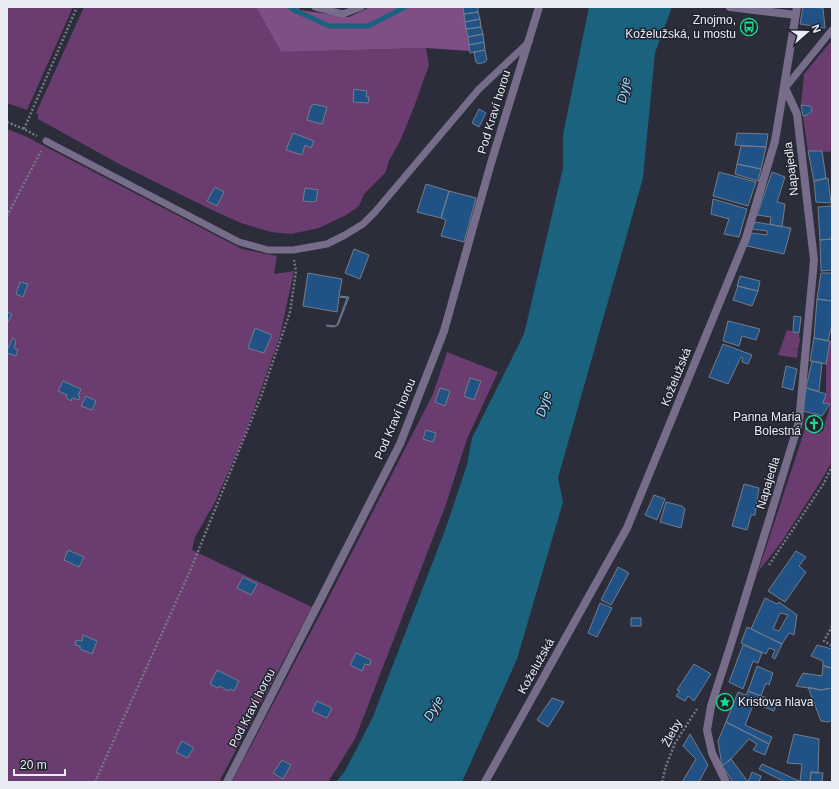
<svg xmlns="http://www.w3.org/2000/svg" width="839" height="789" font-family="Helvetica,sans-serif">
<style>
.green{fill:#6b3c70}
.forest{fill:#7f4e84}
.water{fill:#1a627d}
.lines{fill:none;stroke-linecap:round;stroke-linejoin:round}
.stream{stroke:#1a627d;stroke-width:5}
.building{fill:#215286;stroke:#727d8a;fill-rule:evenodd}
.path{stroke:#767883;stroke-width:2.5;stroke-dasharray:2 2;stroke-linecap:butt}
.service{stroke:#776d8a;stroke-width:7}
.minor{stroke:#776d8a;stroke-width:8}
.labels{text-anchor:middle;stroke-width:3;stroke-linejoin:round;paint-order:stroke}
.poi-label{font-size:12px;fill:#eaecf4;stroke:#21232f;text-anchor:end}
.street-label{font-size:12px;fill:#eaecf4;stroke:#21232f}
.water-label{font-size:13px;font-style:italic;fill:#9de0fe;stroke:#21232f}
</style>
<rect width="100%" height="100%" fill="#2b2d3a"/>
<path class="green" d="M 7,7 L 73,7 L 27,110 L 7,103 Z
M 84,7 L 256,7 L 281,52 L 426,48 L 429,65 L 414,107 L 400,141 L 389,161 L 385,173 L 364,194 L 359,206 L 346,215 L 319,228 L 291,234 L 271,232 L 241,223 L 212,210 L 121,165 L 38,119 L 38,114 L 36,113 Z
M 832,40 L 832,152 L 808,151 L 803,116 L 810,114 L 812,109 L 810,106 L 801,105 L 804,74 Z
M 7,129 L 25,136 L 242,249 L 277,256 L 274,274 L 294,271 L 280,336 L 244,437 L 215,502 L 195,537 L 192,550 L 312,607 L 219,782 L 7,782 Z
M 787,330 L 799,333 L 800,340 L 798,349 L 794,349 L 798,350 L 797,358 L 778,355 Z
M 830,341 L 832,341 L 832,461 L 821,481 L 782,541 L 758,572 L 805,429 L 818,434 L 823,431 L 830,405 L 823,403 L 826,394 L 826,364 Z
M 447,352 L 498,372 L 467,439 L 445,507 L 355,739 L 328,782 L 232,782 L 326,603 L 433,394 Z"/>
<path class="forest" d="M 256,7 L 298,7 L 300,10 L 349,17 L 370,7 L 463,7 L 470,51 L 426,48 L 281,52 Z"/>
<path class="water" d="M 589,7 L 672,7 L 655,53 L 643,178 L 558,478 L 563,502 L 517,659 L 462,782 L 336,782 L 345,771 L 372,719 L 444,533 L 467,465 L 472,438 L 524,334 L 563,168 L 563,135 Z"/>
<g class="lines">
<path class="stream" d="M 290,7 L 294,10 L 329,26 L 368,26 L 405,7"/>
</g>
<path class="building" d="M 463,7 L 478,7 L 478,12 L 464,14 Z
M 803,7 L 823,8 L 825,28 L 800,24 Z
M 478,12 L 480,19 L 465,22 L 464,14 Z
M 480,19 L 481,27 L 466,29 L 465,22 Z
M 481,27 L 483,34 L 468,37 L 466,29 Z
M 483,34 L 484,42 L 469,45 L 468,37 Z
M 484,42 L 485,50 L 470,53 L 469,45 Z
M 485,50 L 487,60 L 485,62 L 478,64 L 476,62 L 474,52 Z
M 354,89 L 367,91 L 366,97 L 369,97 L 368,103 L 353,102 Z
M 313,104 L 327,107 L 322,124 L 307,120 L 311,106 L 312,106 Z
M 801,105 L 810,106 L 812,109 L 811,112 L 807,115 L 803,116 Z
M 479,109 L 486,113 L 479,127 L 472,123 Z
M 293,133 L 314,141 L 311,148 L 305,145 L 302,155 L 286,150 Z
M 737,133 L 768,134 L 766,147 L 735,145 Z
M 741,146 L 766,147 L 761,169 L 737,164 Z
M 808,151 L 822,151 L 826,178 L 814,181 Z
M 737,164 L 761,169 L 758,181 L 735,174 Z
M 719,172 L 756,182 L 748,206 L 713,196 Z
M 772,172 L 785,177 L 777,202 L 785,204 L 782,227 L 770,224 L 771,217 L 757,215 Z
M 828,178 L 831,203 L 816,202 L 814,181 Z
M 426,184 L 449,191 L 441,218 L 417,212 Z
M 215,187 L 224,192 L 217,206 L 207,201 Z
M 305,188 L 318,190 L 316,201 L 312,202 L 303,201 Z
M 449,191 L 476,198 L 464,242 L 441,236 L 446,220 L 441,218 Z
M 713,199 L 747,209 L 739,237 L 724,234 L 729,219 L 711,214 Z
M 832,206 L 832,239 L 820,240 L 818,207 Z
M 755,222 L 791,228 L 784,254 L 747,246 L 751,233 L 767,235 L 767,231 L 752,229 Z
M 832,239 L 832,270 L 821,271 L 820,240 Z
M 354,249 L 369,255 L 360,279 L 345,273 Z
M 308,273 L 342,279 L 339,296 L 349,297 L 338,325 L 334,327 L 326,326 L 327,325 L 335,326 L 337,325 L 347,298 L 339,297 L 337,312 L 303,306 Z
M 821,273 L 832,273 L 832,301 L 817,299 Z
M 740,276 L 760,281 L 758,291 L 737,286 Z
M 20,282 L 28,284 L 23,297 L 16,294 Z
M 738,286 L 758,291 L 752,306 L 733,300 Z
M 817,299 L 832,301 L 832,325 L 828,341 L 814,338 Z
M 7,312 L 12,314 L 7,324 Z
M 794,316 L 801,317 L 799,333 L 793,332 Z
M 728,321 L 760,329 L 756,340 L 742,336 L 739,346 L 723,341 Z
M 255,328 L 272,335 L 264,353 L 248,348 Z
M 13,338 L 16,341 L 14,348 L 18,350 L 16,356 L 7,353 L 7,350 Z
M 814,338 L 830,341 L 826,364 L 810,361 Z
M 723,344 L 752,355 L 748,364 L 742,362 L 743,358 L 741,357 L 728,384 L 709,377 Z
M 812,361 L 822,363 L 819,391 L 806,388 Z
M 786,366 L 797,369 L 793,390 L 782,387 Z
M 470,378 L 481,381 L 474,400 L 464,396 Z
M 63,381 L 81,389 L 78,396 L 80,397 L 79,400 L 72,398 L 71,401 L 66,398 L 67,395 L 58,391 Z
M 440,388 L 450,391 L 445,406 L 435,402 Z
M 806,388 L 826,394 L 823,403 L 830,404 L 822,416 L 803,411 Z
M 86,396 L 96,401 L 92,410 L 81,406 Z
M 809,416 L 818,418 L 822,421 L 822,428 L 818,432 L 815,433 L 805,429 Z
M 426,430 L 436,433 L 433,442 L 423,439 Z
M 744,484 L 759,488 L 755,515 L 751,515 L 747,530 L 732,526 Z
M 654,495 L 665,499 L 657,520 L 645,515 Z
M 666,502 L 682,506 L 685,509 L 681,528 L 660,522 Z
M 68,550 L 84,557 L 79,567 L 64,560 Z
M 796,551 L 806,557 L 799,566 L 806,572 L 785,602 L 768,591 Z
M 618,567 L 629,573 L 611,605 L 601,600 Z
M 243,577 L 257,584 L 251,595 L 237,588 Z
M 765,598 L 777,604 L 779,602 L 797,615 L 794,635 L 789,633 L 782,644 L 751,629 ZM 780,613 L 788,615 L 779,631 L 773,629 Z
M 600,603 L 612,608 L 597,637 L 588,633 Z
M 631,618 L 641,618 L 641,626 L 631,626 Z
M 747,627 L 782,644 L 775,659 L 772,657 L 775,650 L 769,648 L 766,654 L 741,643 Z
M 83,635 L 97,641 L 92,654 L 80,649 L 80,646 L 75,645 L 76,640 L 82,641 Z
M 743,645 L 762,653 L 758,663 L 753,661 L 743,689 L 729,682 Z
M 817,645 L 832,649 L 832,668 L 825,667 L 823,665 L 823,661 L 811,656 Z
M 356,653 L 371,660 L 370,665 L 365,664 L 362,671 L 350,665 Z
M 694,664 L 711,674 L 694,701 L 688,696 L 685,701 L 676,696 L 680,691 L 677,690 Z
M 823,665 L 832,668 L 832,688 L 821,690 L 796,686 L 803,673 L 822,676 Z
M 757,666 L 773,673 L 769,685 L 766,683 L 761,696 L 748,691 Z
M 217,670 L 239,681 L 234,691 L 230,689 L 228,691 L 220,686 L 218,688 L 210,684 Z
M 808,687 L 821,690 L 832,688 L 832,720 L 828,722 L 821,721 Z
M 748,691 L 777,702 L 774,711 L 754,703 L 745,725 L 772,737 L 769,744 L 726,722 L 738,692 L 746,695 Z
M 552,698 L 564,702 L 548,727 L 537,720 Z
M 317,701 L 332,708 L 327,718 L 312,711 Z
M 726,722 L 769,744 L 765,755 L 753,750 L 757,744 L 749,739 L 731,759 L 722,766 L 718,741 Z
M 690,734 L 708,765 L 699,782 L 682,782 L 696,759 L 683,746 Z
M 794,734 L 819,739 L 818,773 L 811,772 L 810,782 L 800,781 L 802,764 L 787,763 Z
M 182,741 L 194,748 L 187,758 L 176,752 Z
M 731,759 L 748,782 L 733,782 L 722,766 Z
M 282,760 L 291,765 L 283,779 L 273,773 Z
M 762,764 L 799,781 L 801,782 L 785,782 L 759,769 Z
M 752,772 L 761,776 L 759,782 L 748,782 Z
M 811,772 L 823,773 L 822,782 L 810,782 Z"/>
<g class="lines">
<path class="path" d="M 7,122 L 24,129 L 37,136
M 24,129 L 77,7
M 7,216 L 41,151
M 769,565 L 824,483 L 832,466
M 832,626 L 824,641 L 832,646
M 95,782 L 190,571 L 260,399 L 290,312 L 296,271 L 294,260
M 662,782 L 666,766 L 675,743 L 697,709"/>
<path class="service" d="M 315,7 L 343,14 L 361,7
M 785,88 L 832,30
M 46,141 L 239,242 L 268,250 L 293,250 L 327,244 L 345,235 L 363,224 L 375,212 L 479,89 L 529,42"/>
<path class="minor" d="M 730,7 L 796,15
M 227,782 L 400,444 L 444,331 L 491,163 L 539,7
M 485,782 L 627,528 L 746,238 L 775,141 L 797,7
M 726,782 L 712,753 L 707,730 L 711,706 L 731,644 L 799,422 L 814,260 L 797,114 L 785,88"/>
</g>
<defs>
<g id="bus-ring" transform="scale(0.9)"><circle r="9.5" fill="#21232f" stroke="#1ad988" stroke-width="1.5"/><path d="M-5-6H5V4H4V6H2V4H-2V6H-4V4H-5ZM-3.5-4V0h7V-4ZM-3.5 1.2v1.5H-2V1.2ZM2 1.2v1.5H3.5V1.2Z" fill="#1ad988"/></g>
<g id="church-ring" transform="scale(0.9)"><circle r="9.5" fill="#21232f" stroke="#1ad988" stroke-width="1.5"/><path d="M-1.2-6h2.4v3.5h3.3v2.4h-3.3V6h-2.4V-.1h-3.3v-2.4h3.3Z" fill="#1ad988"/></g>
<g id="sight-ring" transform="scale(0.9)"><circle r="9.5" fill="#21232f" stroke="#1ad988" stroke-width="1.5"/><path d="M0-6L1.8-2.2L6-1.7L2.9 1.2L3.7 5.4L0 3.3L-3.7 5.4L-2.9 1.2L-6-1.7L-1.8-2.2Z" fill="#1ad988"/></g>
</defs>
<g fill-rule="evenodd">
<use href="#bus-ring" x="749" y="27"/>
<use href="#church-ring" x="814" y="424"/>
<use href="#sight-ring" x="725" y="702"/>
</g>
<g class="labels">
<g class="poi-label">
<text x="736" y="24">Znojmo,<tspan x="736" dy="14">Koželužská, u mostu</tspan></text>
<text x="801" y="421">Panna Maria<tspan x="801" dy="14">Bolestná</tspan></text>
<text x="738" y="706" text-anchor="start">Kristova hlava</text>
</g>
<g class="street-label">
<text transform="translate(494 112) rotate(-73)" y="4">Pod Kraví horou</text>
<text transform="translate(791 169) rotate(-97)" y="4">Napajedla</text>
<text transform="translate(676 377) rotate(-68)" y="4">Koželužská</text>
<text transform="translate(395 419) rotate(-67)" y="4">Pod Kraví horou</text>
<text transform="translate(768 483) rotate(-73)" y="4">Napajedla</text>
<text transform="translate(536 666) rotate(-61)" y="4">Koželužská</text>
<text transform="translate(252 708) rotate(-63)" y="4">Pod Kraví horou</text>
<text transform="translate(672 733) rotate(-62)" y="4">Žleby</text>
</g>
<g class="water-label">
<text transform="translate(623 90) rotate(-79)" y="5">Dyje</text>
<text transform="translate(543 404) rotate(-74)" y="5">Dyje</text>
<text transform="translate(433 708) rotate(-60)" y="5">Dyje</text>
</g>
</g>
<rect width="839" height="789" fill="none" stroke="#eaecf4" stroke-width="16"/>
<g transform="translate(807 32) rotate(70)" stroke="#21232f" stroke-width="3" paint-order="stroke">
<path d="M0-3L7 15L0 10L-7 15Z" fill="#eaecf4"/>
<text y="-6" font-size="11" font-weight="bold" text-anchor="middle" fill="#eaecf4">N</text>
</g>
<path d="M14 769v6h51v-6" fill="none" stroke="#eaecf4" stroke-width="2"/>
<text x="20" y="769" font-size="12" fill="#eaecf4" stroke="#21232f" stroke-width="3" paint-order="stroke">20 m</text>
</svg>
